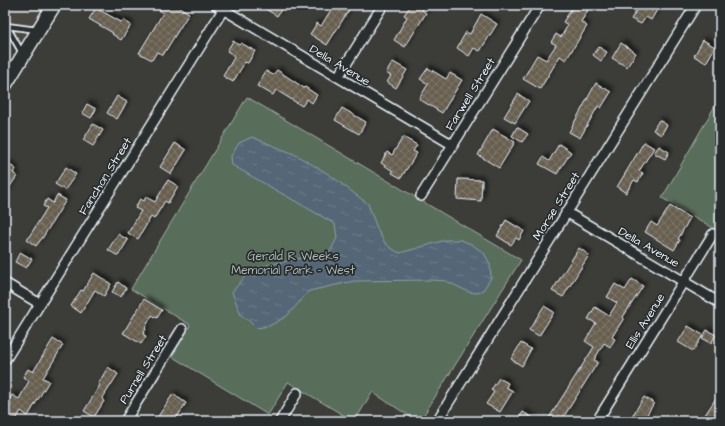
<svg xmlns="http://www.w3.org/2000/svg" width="725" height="426" font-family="'Architects Daughter',sans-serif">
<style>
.built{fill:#49463f}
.park{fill:#586e5a;stroke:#a0b0a9}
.water{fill:url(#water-ripples);stroke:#8f9eaa}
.building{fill:url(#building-cross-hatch);stroke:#e8f1f8;filter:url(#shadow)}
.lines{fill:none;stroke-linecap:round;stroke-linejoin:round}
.service-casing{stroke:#e8f1f8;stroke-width:8}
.minor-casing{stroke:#e8f1f8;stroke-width:12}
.secondary-casing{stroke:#e8f1f8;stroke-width:16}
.service{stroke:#2a2d2e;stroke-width:4.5}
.minor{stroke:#2a2d2e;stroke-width:9}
.secondary{stroke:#2a2d2e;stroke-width:13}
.labels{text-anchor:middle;stroke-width:3.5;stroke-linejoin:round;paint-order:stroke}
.street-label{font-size:12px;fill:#e8f1f8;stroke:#2a2d2e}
.park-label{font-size:12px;fill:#a7b6b1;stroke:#2a2d2e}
</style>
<defs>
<pattern id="water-ripples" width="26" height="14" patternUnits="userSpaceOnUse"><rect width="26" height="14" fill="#546676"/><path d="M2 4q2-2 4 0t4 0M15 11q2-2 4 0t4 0" fill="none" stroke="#6d7c8a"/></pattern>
<pattern id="building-cross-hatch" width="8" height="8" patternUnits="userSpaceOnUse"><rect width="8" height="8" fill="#675f50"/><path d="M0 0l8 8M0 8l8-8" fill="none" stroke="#7d766a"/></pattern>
<filter id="shadow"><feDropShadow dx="3" dy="-3" stdDeviation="2" flood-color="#0009"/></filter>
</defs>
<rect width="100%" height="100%" fill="#3c3c38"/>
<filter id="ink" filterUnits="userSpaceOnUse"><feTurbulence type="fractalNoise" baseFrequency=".025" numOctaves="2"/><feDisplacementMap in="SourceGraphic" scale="8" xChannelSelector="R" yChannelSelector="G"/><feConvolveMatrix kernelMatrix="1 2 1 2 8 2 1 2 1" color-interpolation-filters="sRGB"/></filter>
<g filter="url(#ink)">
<path class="built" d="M 5,5 L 52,5 L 24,51 L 5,39 Z"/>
<path class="park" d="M 247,97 L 521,260 L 420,421 L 417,421 L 372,392 L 355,421 L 353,421 L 288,382 L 268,415 L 171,356 L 190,325 L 131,289 Z
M 720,97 L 720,232 L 662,198 Z"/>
<path class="water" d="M 252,137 L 294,154 L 330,175 L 368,204 L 378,231 L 385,243 L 392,249 L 400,253 L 446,240 L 461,240 L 471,244 L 484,253 L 490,264 L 491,278 L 483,290 L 476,293 L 469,292 L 446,281 L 432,280 L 354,281 L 309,291 L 287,316 L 269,326 L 256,328 L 248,320 L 241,315 L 232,292 L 248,273 L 263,266 L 330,252 L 337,238 L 335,224 L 232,165 L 231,156 L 239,143 Z"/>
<path class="building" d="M 162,5 L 176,5 L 189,13 L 163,55 L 157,52 L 152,60 L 139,53 L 163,13 L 159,10 Z
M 259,5 L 284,5 L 277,16 Z
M 334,5 L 352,5 L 327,45 L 310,34 L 317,23 L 321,26 Z
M 411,5 L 426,5 L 422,10 L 426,13 L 405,47 L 394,40 L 407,17 L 404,15 Z
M 574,5 L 591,5 L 581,22 L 587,26 L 566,60 L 560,56 L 540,89 L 523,79 L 537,55 L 546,60 L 556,45 L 551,42 L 556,34 L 561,37 L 568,25 L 563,22 Z
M 640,5 L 660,5 L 651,20 L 646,17 L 641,24 L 631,19 Z
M 96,8 L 121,22 L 123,20 L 131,25 L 121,40 L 112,34 L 113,33 L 89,19 Z
M 481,14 L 497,24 L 480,51 L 474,48 L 469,56 L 457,48 L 466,32 L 470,34 Z
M 703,40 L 715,47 L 706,63 L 694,56 Z
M 233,41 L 239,45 L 241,43 L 255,51 L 248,63 L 245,62 L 233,82 L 223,76 L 235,56 L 227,51 Z
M 621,43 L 636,53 L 627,67 L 612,58 Z
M 599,47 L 607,52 L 601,61 L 593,55 Z
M 393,62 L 407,70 L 396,88 L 387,82 L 391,76 L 386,73 Z
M 428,68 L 446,79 L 450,73 L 462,80 L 442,113 L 419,99 L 428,84 L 420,79 Z
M 277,70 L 304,88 L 305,87 L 317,95 L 312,103 L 307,99 L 302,106 L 276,90 L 273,95 L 257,86 L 266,71 L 273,75 Z
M 596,83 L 611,92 L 601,108 L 598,106 L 580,138 L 569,132 Z
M 518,94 L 529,101 L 515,123 L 504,117 Z
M 117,96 L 127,102 L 117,119 L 107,113 Z
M 87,104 L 96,109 L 91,118 L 82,113 Z
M 342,108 L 366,122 L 359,134 L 335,120 Z
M 659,120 L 667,125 L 661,135 L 653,130 Z
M 93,124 L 103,130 L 93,146 L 83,140 Z
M 517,127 L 528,134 L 522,142 L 512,136 Z
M 493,129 L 515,142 L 499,168 L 478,155 Z
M 403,137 L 417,145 L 413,151 L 417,153 L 401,178 L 392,173 L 393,171 L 381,163 L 387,152 L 392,155 Z
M 644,142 L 654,148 L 639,171 L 643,173 L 638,182 L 634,180 L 626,193 L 617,187 Z
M 175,143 L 186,150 L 171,174 L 160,167 Z
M 559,144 L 571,152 L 557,174 L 539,164 L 543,157 L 549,161 Z
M 659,146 L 669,152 L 665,159 L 654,153 Z
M 5,162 L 16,169 L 13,173 L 17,176 L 5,194 Z
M 66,167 L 76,174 L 65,190 L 55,184 Z
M 458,179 L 482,180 L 481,201 L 457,199 Z
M 168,180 L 178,186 L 168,203 L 165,201 L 154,219 L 151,217 L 138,239 L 128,233 L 141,211 L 135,208 L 140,199 L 144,201 L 146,197 L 155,202 Z
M 57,195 L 66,200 L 43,237 L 36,246 L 27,240 L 47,208 L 43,206 L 47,199 L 53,203 Z
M 670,206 L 690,218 L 678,239 L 680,240 L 674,250 L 645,232 L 651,222 L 657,226 Z
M 506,220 L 524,231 L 519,240 L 516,238 L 511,245 L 497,236 Z
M 118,234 L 128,240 L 118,256 L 108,250 Z
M 579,248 L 589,255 L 563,297 L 552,291 Z
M 20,252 L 32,259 L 26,268 L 15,262 Z
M 94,273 L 111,284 L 104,296 L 95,290 L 81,313 L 71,306 L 81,290 L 83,291 Z
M 632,279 L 643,286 L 623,317 L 624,318 L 612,337 L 615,339 L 610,347 L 604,343 L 594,360 L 598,362 L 561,421 L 547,421 L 594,347 L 585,341 L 596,323 L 588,319 L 595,307 L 609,316 L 617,303 L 607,297 L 615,284 L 625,290 Z
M 118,282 L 126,288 L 121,297 L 112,292 Z
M 144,299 L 162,310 L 157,318 L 152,315 L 145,328 L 146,329 L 143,334 L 146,336 L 141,344 L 123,333 Z
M 544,306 L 554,312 L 539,336 L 529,330 Z
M 688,326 L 703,335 L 693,351 L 678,342 Z
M 707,330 L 716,335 L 711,343 L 702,338 Z
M 53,339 L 63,345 L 43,378 L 49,381 L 28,416 L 21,411 L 15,421 L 5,421 L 5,416 L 11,406 L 7,403 L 12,395 L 19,399 L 29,381 L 23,377 L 28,369 L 33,372 Z
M 521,343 L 531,349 L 522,366 L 511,359 Z
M 108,367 L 118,374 L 102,399 L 104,401 L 94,417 L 84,411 L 100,385 L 98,384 Z
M 499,378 L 508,383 L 506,387 L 513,391 L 500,412 L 486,404 L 494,392 L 491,390 Z
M 720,392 L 720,417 L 718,421 L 701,421 Z
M 173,394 L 186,403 L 176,419 L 172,416 L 169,421 L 155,421 Z
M 644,397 L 654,403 L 643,421 L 629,421 Z
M 523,412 L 538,421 L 517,421 Z"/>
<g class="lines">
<g class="service-casing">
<path id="service" d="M 5,23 L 22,53
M 7,26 L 37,30"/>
</g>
<g class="minor-casing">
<path id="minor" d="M 216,5 L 453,145
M 338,77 L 383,5
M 421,196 L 540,5
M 566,212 L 720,303
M 5,283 L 40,304
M 5,360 L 226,5
M 125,421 L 182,329
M 280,421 L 297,393
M 437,421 L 696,5
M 597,421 L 713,234"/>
</g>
<g class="secondary-casing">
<path id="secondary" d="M 5,85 L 54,5"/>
</g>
<use href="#service" class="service"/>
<use href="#minor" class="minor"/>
<use href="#secondary" class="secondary"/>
</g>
</g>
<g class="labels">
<g class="street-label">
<text transform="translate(340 65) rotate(31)" y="4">Della Avenue</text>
<text transform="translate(470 94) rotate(-58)" y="4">Farwell Street</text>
<text transform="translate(105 176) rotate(-58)" y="4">Fanchon Street</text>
<text transform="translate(556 206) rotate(-58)" y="4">Morse Street</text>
<text transform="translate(649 247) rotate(30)" y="4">Della Avenue</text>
<text transform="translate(645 321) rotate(-58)" y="4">Ellis Avenue</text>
<text transform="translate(143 369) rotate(-58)" y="4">Purnell Street</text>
</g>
<g class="park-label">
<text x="293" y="260">Gerald R Weeks<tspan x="293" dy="14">Memorial Park - West</tspan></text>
</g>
</g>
<rect width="725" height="426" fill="none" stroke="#2a2d2e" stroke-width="20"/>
<rect x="10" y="10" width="705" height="406" fill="none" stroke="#e8f1f8" stroke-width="1.5" filter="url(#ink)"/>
</svg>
